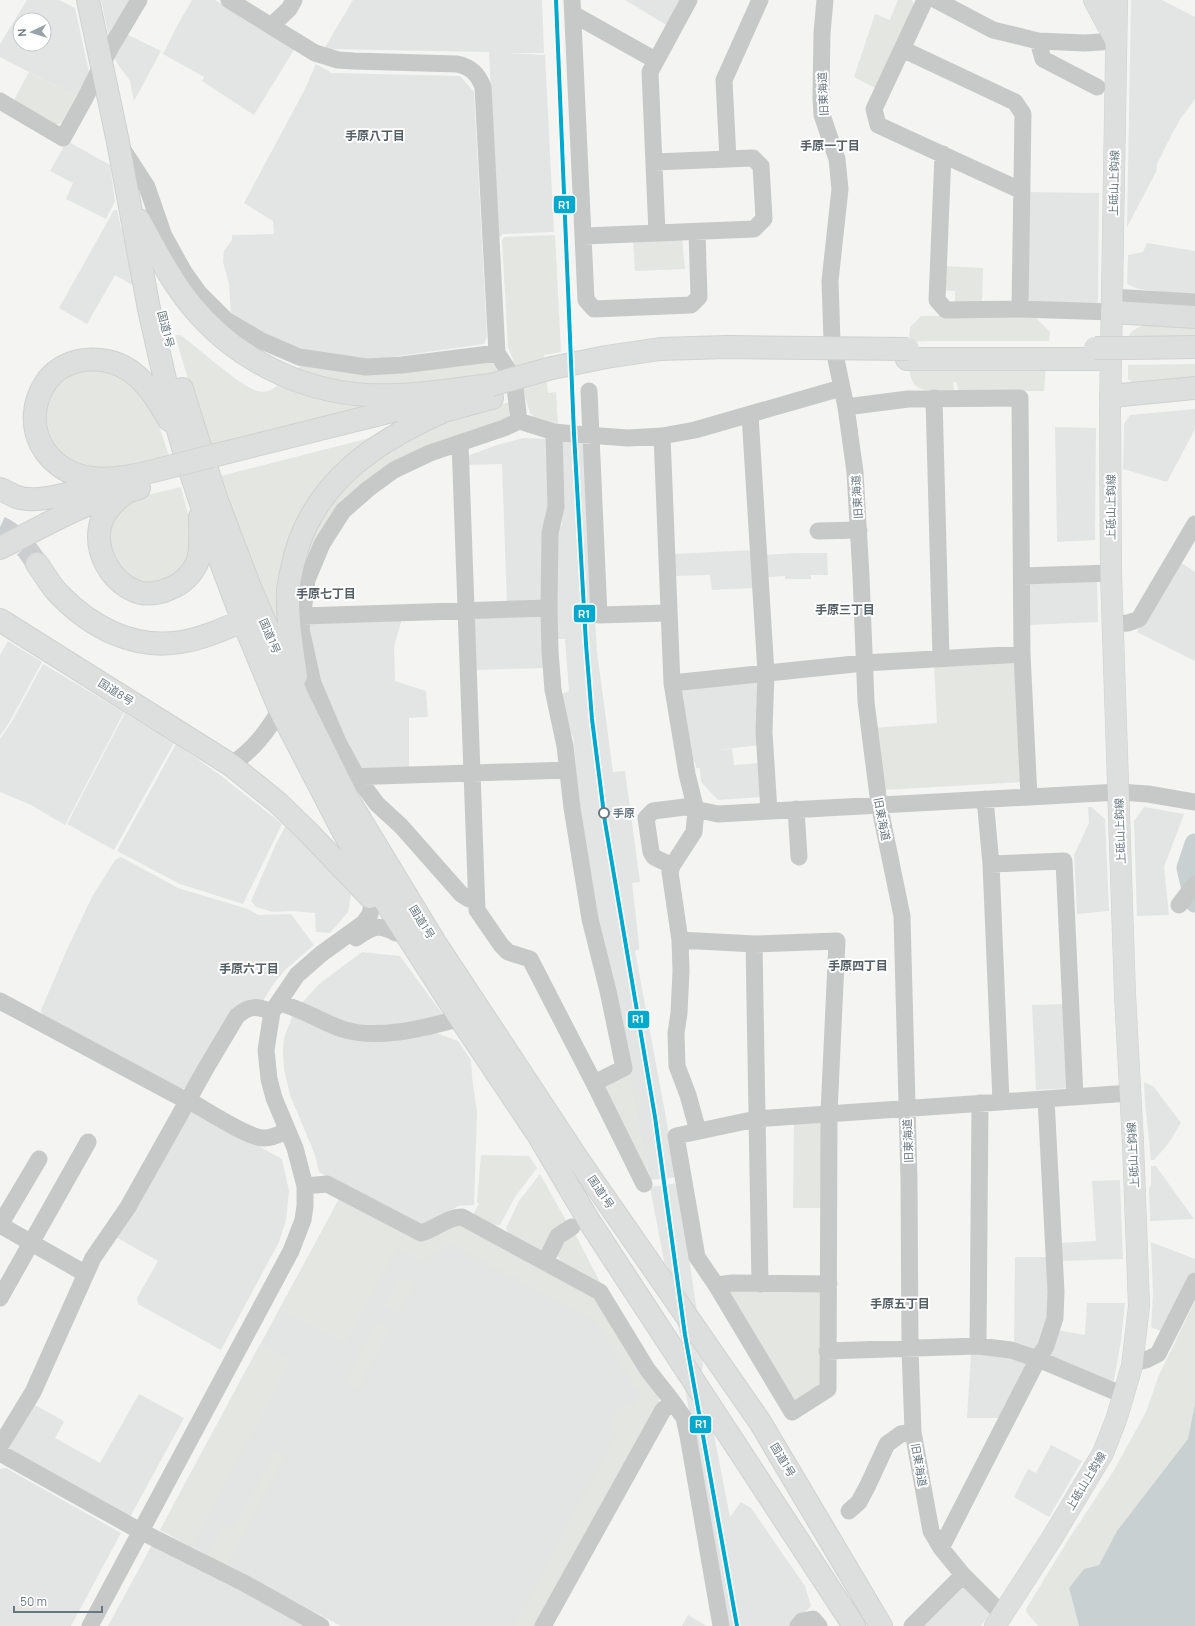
<svg xmlns="http://www.w3.org/2000/svg" width="1195" height="1626" font-family="Manrope,'Noto Sans JP',sans-serif">
<style>
.built{fill:#e3e4e4;fill-rule:evenodd}
.green{fill:#e3e6e1}
.water{fill:#c8d0d2}
.lines{fill:none;stroke-linecap:round;stroke-linejoin:round}
.river{stroke:#c8d0d2;stroke-width:21}
.highway-tunnel{stroke:#caced0;stroke-width:22;stroke-dasharray:22 11;stroke-linecap:butt}
.major-casing{stroke:#d0d1d1;stroke-width:22}
.highway-casing{stroke:#d0d1d1;stroke-width:24}
.minor{stroke:#c7c9c9;stroke-width:17}
.major{stroke:#dddede;stroke-width:21}
.highway{stroke:#dddede;stroke-width:22}
.highway-bridge-casing{stroke:#d0d1d1;stroke-width:24;stroke-linecap:butt}
.highway-bridge{stroke:#dddede;stroke-width:22}
.rail-1-casing{stroke:#fff;stroke-width:7}
.rail-1{stroke:#00a9ce;stroke-width:4}
.stop-dot{fill:#fff;stroke:#677780;stroke-width:2}
.labels{text-anchor:middle;stroke-width:4;stroke-linejoin:round;paint-order:stroke}
.street-label{font-size:11px;fill:#677780;stroke:#fff}
.stop-label{font-size:11px;font-weight:bold;fill:#677780;stroke:#fff;text-anchor:start}
.neighbourhood-label{font-size:12px;font-weight:bold;fill:#546066;stroke:#fff}
.line-badge{stroke:#fff;stroke-width:1.5}
.badge-label{font-size:11px;text-anchor:middle;font-weight:bold;fill:#fff}
</style>
<rect width="100%" height="100%" fill="#f4f4f3"/>
<path class="built" d="M 27,0 L 59,0 L 75,8 L 89,72 L 76,96 L 0,57 L 0,44 ZM 20,20 L 44,20 L 44,44 L 20,44 Z
M 101,0 L 132,0 L 109,38 Z
M 192,0 L 215,0 L 295,48 L 254,115 L 202,81 L 204,77 L 163,54 L 178,24 Z
M 353,0 L 542,0 L 544,53 L 508,53 L 545,55 L 554,232 L 503,234 L 500,237 L 498,235 L 489,52 L 324,49 Z
M 625,0 L 683,0 L 668,26 Z
M 1131,0 L 1162,0 L 1195,17 L 1195,99 L 1181,118 L 1172,134 L 1157,164 L 1156,172 L 1127,227 Z
M 124,33 L 161,51 L 134,101 L 130,81 L 117,63 L 113,53 Z
M 316,64 L 332,73 L 460,76 L 474,92 L 487,336 L 484,344 L 385,358 L 354,359 L 290,347 L 231,316 L 229,284 L 223,262 L 224,251 L 232,240 L 232,235 L 274,234 L 273,221 L 244,203 L 305,89 Z
M 67,141 L 110,165 L 115,201 L 106,219 L 66,199 L 73,183 L 50,171 Z
M 1027,192 L 1099,193 L 1098,302 L 1094,305 L 1032,304 L 1026,296 Z
M 114,210 L 117,210 L 121,228 L 129,241 L 136,287 L 115,275 L 87,324 L 59,308 Z
M 1147,243 L 1195,251 L 1195,296 L 1138,289 L 1127,284 L 1128,255 L 1143,252 Z
M 1195,409 L 1195,429 L 1167,482 L 1123,469 L 1124,424 L 1130,415 Z
M 1055,427 L 1096,428 L 1095,540 L 1057,542 Z
M 523,438 L 548,439 L 550,509 L 543,600 L 507,605 L 502,464 L 467,465 L 467,461 L 470,455 L 497,445 Z
M 558,439 L 585,442 L 597,652 L 613,772 L 625,771 L 640,882 L 632,883 L 639,944 L 639,949 L 635,951 L 677,1177 L 650,1180 L 593,912 L 583,836 L 573,736 L 567,726 L 562,694 L 569,691 L 565,639 L 556,639 L 556,526 L 562,525 Z
M 753,550 L 755,588 L 712,590 L 710,575 L 674,576 L 673,554 Z
M 797,553 L 827,553 L 828,575 L 811,575 L 811,579 L 785,579 L 785,576 L 765,577 L 764,555 Z
M 1180,562 L 1195,572 L 1195,661 L 1137,632 Z
M 1097,579 L 1098,622 L 1027,625 L 1027,584 Z
M 540,615 L 544,617 L 546,668 L 474,670 L 473,621 L 477,616 Z
M 402,619 L 394,646 L 395,681 L 426,691 L 428,717 L 409,718 L 409,769 L 361,770 L 324,699 L 307,627 L 311,622 Z
M 8,641 L 42,662 L 9,723 L 0,736 L 0,655 Z
M 43,664 L 124,712 L 65,825 L 31,805 L 0,792 L 0,739 L 11,723 Z
M 756,679 L 761,683 L 760,745 L 717,750 L 732,749 L 734,765 L 760,763 L 762,797 L 718,800 L 701,782 L 700,768 L 696,768 L 695,762 L 691,761 L 679,692 L 682,687 Z
M 125,713 L 174,743 L 114,850 L 67,824 Z
M 176,744 L 220,775 L 282,824 L 243,904 L 180,884 L 117,851 Z
M 1088,807 L 1091,807 L 1105,819 L 1109,911 L 1077,914 L 1074,855 L 1089,823 Z
M 1144,807 L 1184,814 L 1164,867 L 1169,915 L 1137,916 L 1134,821 Z
M 286,825 L 345,883 L 342,885 L 351,895 L 348,912 L 330,933 L 316,932 L 315,913 L 292,911 L 273,912 L 256,907 L 251,901 L 276,844 Z
M 121,857 L 178,888 L 248,909 L 258,915 L 291,914 L 314,945 L 284,971 L 272,986 L 263,1001 L 248,1002 L 188,1087 L 178,1090 L 43,1016 L 41,1010 L 69,945 L 92,897 L 115,860 Z
M 362,952 L 400,956 L 443,1015 L 412,1025 L 354,1026 L 300,1005 L 319,984 Z
M 1066,1004 L 1071,1088 L 1036,1090 L 1032,1005 Z
M 293,1014 L 304,1018 L 436,1033 L 458,1041 L 471,1060 L 472,1077 L 477,1112 L 474,1205 L 458,1206 L 428,1224 L 418,1226 L 319,1172 L 315,1155 L 290,1095 L 284,1069 L 283,1053 L 284,1038 Z
M 1144,1082 L 1154,1087 L 1181,1123 L 1168,1144 L 1154,1160 L 1151,1160 L 1145,1102 Z
M 194,1110 L 282,1159 L 289,1191 L 286,1220 L 279,1242 L 221,1350 L 138,1304 L 137,1298 L 158,1261 L 116,1237 L 125,1223 L 138,1207 L 190,1111 Z
M 1151,1166 L 1156,1166 L 1194,1219 L 1150,1221 L 1149,1189 L 1151,1185 Z
M 1120,1180 L 1123,1259 L 1060,1261 L 1059,1243 L 1096,1241 L 1092,1181 Z
M 678,1183 L 697,1312 L 703,1364 L 701,1378 L 712,1424 L 730,1517 L 741,1502 L 751,1508 L 805,1586 L 811,1606 L 791,1626 L 727,1626 L 685,1388 L 689,1385 L 684,1351 L 676,1319 L 669,1270 L 664,1261 L 650,1187 Z
M 340,1197 L 423,1242 L 453,1223 L 595,1299 L 638,1372 L 658,1395 L 536,1626 L 341,1626 L 160,1530 Z
M 1151,1242 L 1195,1259 L 1195,1272 L 1186,1286 L 1163,1332 L 1151,1327 L 1153,1294 Z
M 1015,1257 L 1050,1257 L 1051,1300 L 1038,1350 L 1014,1346 Z
M 1087,1303 L 1125,1303 L 1121,1341 L 1113,1385 L 1048,1355 L 1057,1330 L 1085,1335 Z
M 971,1352 L 1027,1361 L 1029,1367 L 1002,1418 L 967,1418 Z
M 139,1394 L 184,1418 L 129,1519 L 10,1453 L 8,1445 L 33,1404 L 62,1420 L 64,1422 L 55,1438 L 100,1463 Z
M 1051,1445 L 1082,1461 L 1049,1517 L 1014,1497 L 1028,1469 L 1036,1473 Z
M 6,1468 L 121,1533 L 71,1626 L 0,1626 L 0,1469 Z
M 152,1545 L 201,1569 L 306,1626 L 108,1626 Z
M 961,1582 L 992,1610 L 981,1626 L 918,1626 Z
M 688,1615 L 707,1626 L 682,1626 Z"/>
<path class="green" d="M 898,0 L 912,0 L 915,8 L 877,89 L 854,77 L 875,14 L 890,20 Z
M 29,72 L 76,96 L 61,123 L 55,125 L 13,102 Z
M 555,235 L 561,352 L 544,355 L 548,393 L 556,392 L 558,425 L 538,420 L 530,413 L 517,370 L 508,347 L 502,240 L 504,237 Z
M 682,238 L 685,269 L 635,271 L 633,240 Z
M 943,266 L 983,268 L 982,304 L 955,305 L 955,291 L 942,290 Z
M 1033,315 L 1050,332 L 1049,341 L 926,341 L 909,342 L 910,327 L 921,316 Z
M 1150,323 L 1195,327 L 1195,340 L 1128,340 C 1129,329 1140,327 1150,323 Z
M 175,335 L 180,335 C 197,346 244,391 262,392 C 270,392 276,387 281,382 L 392,404 L 209,451 Z
M 490,362 L 495,365 L 502,375 L 390,392 L 293,372 L 299,367 L 306,364 Z
M 1195,364 L 1195,382 L 1136,385 L 1128,379 L 1128,365 Z
M 1046,365 L 1044,391 L 959,391 L 956,382 L 953,382 L 954,390 C 930,390 911,397 909,366 Z
M 94,367 L 129,378 L 153,409 L 171,461 L 136,470 L 76,467 L 49,442 L 43,416 L 49,394 L 67,374 Z
M 510,402 L 509,416 L 505,421 L 363,488 L 300,576 L 304,560 L 312,538 L 333,500 L 348,484 L 378,457 L 446,421 Z
M 378,436 L 321,491 L 281,642 L 217,477 Z
M 181,487 L 190,522 L 192,547 L 186,562 L 176,574 L 159,583 L 139,583 L 115,569 L 105,534 L 108,523 L 127,504 L 147,495 Z
M 1014,660 L 1022,782 L 883,790 L 875,728 L 937,723 L 934,664 Z
M 630,1071 L 649,1178 L 604,1089 L 605,1083 Z
M 820,1120 L 823,1123 L 824,1208 L 793,1208 L 794,1122 Z
M 481,1155 L 529,1156 L 537,1168 L 515,1197 L 500,1225 L 491,1225 L 473,1215 L 479,1204 L 477,1202 Z
M 540,1174 L 568,1224 L 546,1248 L 536,1251 L 511,1238 L 506,1228 L 519,1201 Z
M 340,1197 L 423,1242 L 453,1223 L 462,1224 L 595,1299 L 638,1372 L 658,1395 L 660,1407 L 536,1626 L 514,1626 L 617,1433 L 608,1427 L 620,1406 L 622,1407 L 624,1403 L 634,1407 L 642,1392 L 632,1386 L 633,1384 L 596,1322 L 450,1244 L 423,1261 L 397,1248 L 346,1342 L 343,1342 L 279,1309 L 286,1297 L 289,1296 Z
M 574,1232 L 600,1282 L 560,1261 L 556,1252 L 560,1245 Z
M 405,1279 L 415,1283 L 399,1313 L 387,1307 L 386,1305 L 398,1282 Z
M 730,1289 L 818,1290 L 822,1293 L 822,1385 L 795,1404 L 727,1293 Z
M 1195,1301 L 1195,1404 L 1189,1439 L 1117,1531 L 1099,1565 L 1084,1569 L 1069,1588 L 1079,1626 L 1038,1626 L 1027,1613 L 1026,1609 L 1070,1537 L 1113,1472 L 1146,1412 L 1159,1375 Z
M 377,1322 L 390,1329 L 358,1388 L 345,1381 Z
M 260,1344 L 291,1361 L 191,1547 L 160,1530 Z
M 275,1451 L 285,1456 L 227,1566 L 207,1556 L 224,1525 L 233,1529 Z"/>
<path class="water" d="M 1195,1404 L 1195,1626 L 1079,1626 L 1069,1588 L 1084,1569 L 1099,1565 L 1117,1531 L 1188,1439 Z"/>
<g class="lines">
<path class="river" d="M 1195,844 L 1187,868 L 1195,902"/>
<path class="highway-tunnel" d="M 0,527 C 17,535 27,548 37,564"/>
<g class="major-casing">
<path id="major" d="M 1094,0 L 1116,41
M 995,1626 L 1052,1538 L 1103,1453 L 1116,1420 L 1132,1366 L 1139,1306 L 1133,1144 L 1125,995 L 1111,573 L 1110,412 L 1117,0"/>
</g>
<g class="highway-casing">
<path id="highway" d="M 88,0 L 118,142 L 149,309 L 170,402 L 186,458 L 217,552 L 243,621 L 280,710 L 344,833 L 367,873 L 460,1018 L 537,1133 L 589,1221 L 854,1626
M 139,220 C 155,249 170,279 191,305 C 234,358 299,391 367,395 C 408,397 450,390 491,385
M 1112,312 L 1195,317
M 1130,348 L 1195,347
M 907,359 L 1097,359
M 182,389 L 216,498 L 251,590 L 299,700 L 349,801 L 434,941 L 579,1161 L 760,1422 L 881,1626
M 1111,396 L 1195,388
M 426,416 L 492,398
M 169,420 C 159,402 147,382 129,370 C 103,353 62,356 45,384 C 19,425 45,473 92,478 C 119,481 146,473 173,466
M 212,456 L 424,403
M 139,488 C 134,490 127,491 123,495 C 113,502 102,515 100,527 C 95,553 111,581 135,591 C 146,596 161,593 171,588 C 182,584 192,574 197,563 C 202,550 200,531 200,517
M 0,489 C 6,491 11,495 17,497 C 38,505 85,489 107,483
M 0,548 C 40,528 80,504 124,492
M 37,564 C 44,573 50,585 58,593 C 90,627 134,650 181,642 C 207,638 232,625 256,615
M 0,620 L 231,765 L 277,802 L 308,832 L 370,897
M 296,676 C 292,648 287,620 288,591 C 289,578 293,565 296,552 C 317,481 375,442 440,413"/>
</g>
<path class="minor" d="M 229,0 L 315,53 L 338,60 L 354,61 L 457,64 C 471,67 478,74 483,87 L 497,353 L 514,379 L 519,421
M 572,0 L 586,300 L 594,309 L 691,305 L 699,297 L 697,232
M 825,0 L 822,33 L 821,98 L 822,115 L 837,159 L 840,189 L 830,281 L 832,340 L 846,407 L 855,472 L 861,576 L 866,702 L 879,804 L 902,916 L 909,1180 L 910,1349 L 913,1432 L 931,1531 L 941,1548 L 963,1575 L 1003,1615
M 925,0 L 874,109 L 878,125 L 1022,191
M 936,0 L 993,30 L 1038,41 L 1085,43 L 1116,41
M 573,14 L 655,60
M 271,26 L 289,9 L 294,0
M 1038,41 L 1043,59 L 1097,87
M 902,49 L 1015,102 L 1023,114 L 1020,309
M 0,101 L 63,138 L 84,100 L 111,47 L 139,0
M 121,147 L 147,187 L 164,236 L 184,272 L 199,293 L 226,320 L 262,341 L 299,357 L 366,367 L 402,365 L 497,353
M 943,154 L 937,300 L 946,310 L 1020,309 L 1112,312
M 728,159 L 724,80 L 760,0
M 657,233 L 650,72 L 689,0
M 584,236 L 754,229 L 764,219 L 761,166 L 753,158 L 654,162
M 1112,297 L 1195,302
M 589,391 L 599,615 L 669,613
M 934,398 L 941,658
M 846,407 L 908,399 L 1020,398 L 1022,654 L 1029,797
M 750,415 L 766,673 L 764,732 L 769,811
M 554,432 L 556,507 L 550,533 L 549,608 L 550,651 L 553,690 L 565,746 L 572,808 L 590,919 L 608,991 L 624,1068 L 594,1083
M 662,436 L 672,683 L 687,774 L 696,810 L 694,832 L 672,866 L 670,872 L 680,940
M 460,443 L 477,910 L 501,945 L 508,952 L 530,959 L 594,1083 L 644,1184
M 818,531 L 859,530
M 1022,576 L 1111,573
M 302,616 L 549,608
M 1112,624 L 1128,623 L 1139,619 L 1195,524
M 672,683 L 864,663 L 1022,654
M 231,765 C 254,749 266,733 280,710
M 348,777 L 568,770
M 985,799 L 991,864 L 1001,1102
M 796,809 L 799,857
M 991,864 L 1064,861 L 1075,1097
M 672,866 L 654,857 L 651,852 L 646,818 L 653,811 L 685,807 L 718,814 L 1119,792 L 1148,794 L 1195,802
M 476,899 L 469,899 L 461,894 L 401,826 L 377,804 L 357,777 L 338,742 L 313,683 L 301,629 L 307,580 L 322,544 L 343,511 L 368,489 L 394,470 L 430,453 L 504,428 L 519,421 L 554,432 L 574,434 L 628,438 L 662,436 L 695,430 L 841,388
M 1179,905 L 1195,884
M 356,938 C 371,927 378,923 396,933
M 754,944 L 760,1284
M 0,1001 L 187,1101 L 193,1103 C 209,1112 247,1137 263,1138 C 271,1139 280,1134 287,1131
M 286,1005 C 305,1011 323,1022 342,1029 C 377,1040 420,1029 454,1020
M 698,1131 L 688,1095 L 677,1066 L 676,1033 L 679,1013 L 681,971 L 680,940 L 754,944 L 837,941 L 829,1113 L 828,1389 L 792,1412 L 716,1285 L 697,1257 L 676,1136 L 756,1119 L 1130,1093
M 305,1186 L 327,1184 L 421,1233 C 436,1229 447,1217 462,1217 L 600,1292 L 647,1369 L 673,1402 L 663,1410 L 543,1626
M 0,1225 L 86,1274
M 0,1225 L 39,1159
M 545,1262 L 558,1236 L 572,1227
M 716,1285 L 732,1283 L 829,1284
M 0,1298 L 88,1142
M 978,1346 L 980,1103
M 827,1351 L 978,1346 L 1011,1350 L 1038,1359 L 1111,1390 L 1125,1394
M 1133,1363 L 1146,1360 L 1158,1354 L 1195,1281
M 673,1402 L 684,1418 L 688,1436 L 721,1626
M 0,1446 L 33,1392 L 93,1258 L 128,1207 L 206,1068 L 237,1016 C 250,1005 257,1006 272,1012
M 0,1453 L 140,1531 L 244,1583 L 321,1626
M 849,1511 L 859,1502 L 868,1485 L 887,1444 L 901,1434 L 913,1432
M 941,1548 L 1038,1359 L 1046,1346 L 1055,1318 L 1056,1292 L 1046,1099
M 90,1626 L 291,1251 L 303,1220 L 305,1206 L 305,1186 L 295,1148 L 274,1098 L 269,1079 L 266,1050 L 272,1012 L 297,975 L 321,954 L 364,923 L 370,914 L 373,900
M 798,1626 L 802,1621 L 813,1619 L 819,1626
M 912,1626 L 963,1575"/>
<use href="#major" class="major"/>
<use href="#highway" class="highway"/>
<g class="highway-bridge-casing">
<path id="highway-bridge" d="M 1095,348 L 1130,348
M 491,385 L 552,368 L 606,357 L 660,349 L 727,347 L 908,349
M 173,466 L 212,456"/>
</g>
<use href="#highway-bridge" class="highway-bridge"/>
<g class="rail-1-casing">
<path id="rail-1" d="M 556,0 L 574,434 L 586,644 L 592,719 L 605,822 L 655,1117 L 685,1335 L 737,1626"/>
</g>
<use href="#rail-1" class="rail-1"/>
</g>
<circle class="stop-dot" cx="604" cy="813" r="5"/>
<g class="labels">
<g class="street-label">
<text transform="translate(823 94) rotate(-93)" y="4">旧東海道</text>
<text transform="translate(1114 183) rotate(-89)" y="4">上砥山上鈎線</text>
<text transform="translate(166 329) rotate(76)" y="4">国道1号</text>
<text transform="translate(857 497) rotate(-94)" y="4">旧東海道</text>
<text transform="translate(1111 507) rotate(-90)" y="4">上砥山上鈎線</text>
<text transform="translate(270 636) rotate(67)" y="4">国道1号</text>
<text transform="translate(116 692) rotate(32)" y="4">国道8号</text>
<text transform="translate(882 819) rotate(79)" y="4">旧東海道</text>
<text transform="translate(1120 831) rotate(-92)" y="4">上砥山上鈎線</text>
<text transform="translate(422 922) rotate(58)" y="4">国道1号</text>
<text transform="translate(908 1141) rotate(-92)" y="4">旧東海道</text>
<text transform="translate(1133 1155) rotate(-93)" y="4">上砥山上鈎線</text>
<text transform="translate(601 1192) rotate(56)" y="4">国道1号</text>
<text transform="translate(783 1460) rotate(59)" y="4">国道1号</text>
<text transform="translate(919 1465) rotate(80)" y="4">旧東海道</text>
<text transform="translate(1086 1481) rotate(-59)" y="4">上砥山上鈎線</text>
</g>
<g class="stop-label">
<text x="613" y="817">手原</text>
</g>
<g class="neighbourhood-label">
<text x="375" y="140">手原八丁目</text>
<text x="830" y="150">手原一丁目</text>
<text x="326" y="598">手原七丁目</text>
<text x="845" y="614">手原三丁目</text>
<text x="858" y="970">手原四丁目</text>
<text x="249" y="973">手原六丁目</text>
<text x="900" y="1308">手原五丁目</text>
</g>
</g>
<g class="line-badge">
<rect x="553" y="195" width="23" height="19" rx="4" fill="#00a9ce"/>
<rect x="573" y="604" width="23" height="19" rx="4" fill="#00a9ce"/>
<rect x="627" y="1010" width="23" height="19" rx="4" fill="#00a9ce"/>
<rect x="689" y="1415" width="23" height="19" rx="4" fill="#00a9ce"/>
</g>
<g class="badge-label">
<text x="564" y="209">R1</text>
<text x="584" y="618">R1</text>
<text x="638" y="1023">R1</text>
<text x="701" y="1428">R1</text>
</g>
<g transform="translate(32 32) rotate(266)"><circle r="19" fill="#ffffff" stroke="#c2c9cc"/>
<path d="M0-3L7 15L0 10L-7 15Z" fill="#98a3a8"/>
<text y="-6" font-size="11" font-weight="bold" text-anchor="middle" fill="#677780">N</text>
</g>
<path d="M14 1606v6h88v-6" fill="none" stroke="#677780" stroke-width="2"/>
<text x="20" y="1606" font-size="12" fill="#677780" stroke="#ffffff" stroke-width="3" paint-order="stroke">50 m</text>
</svg>
